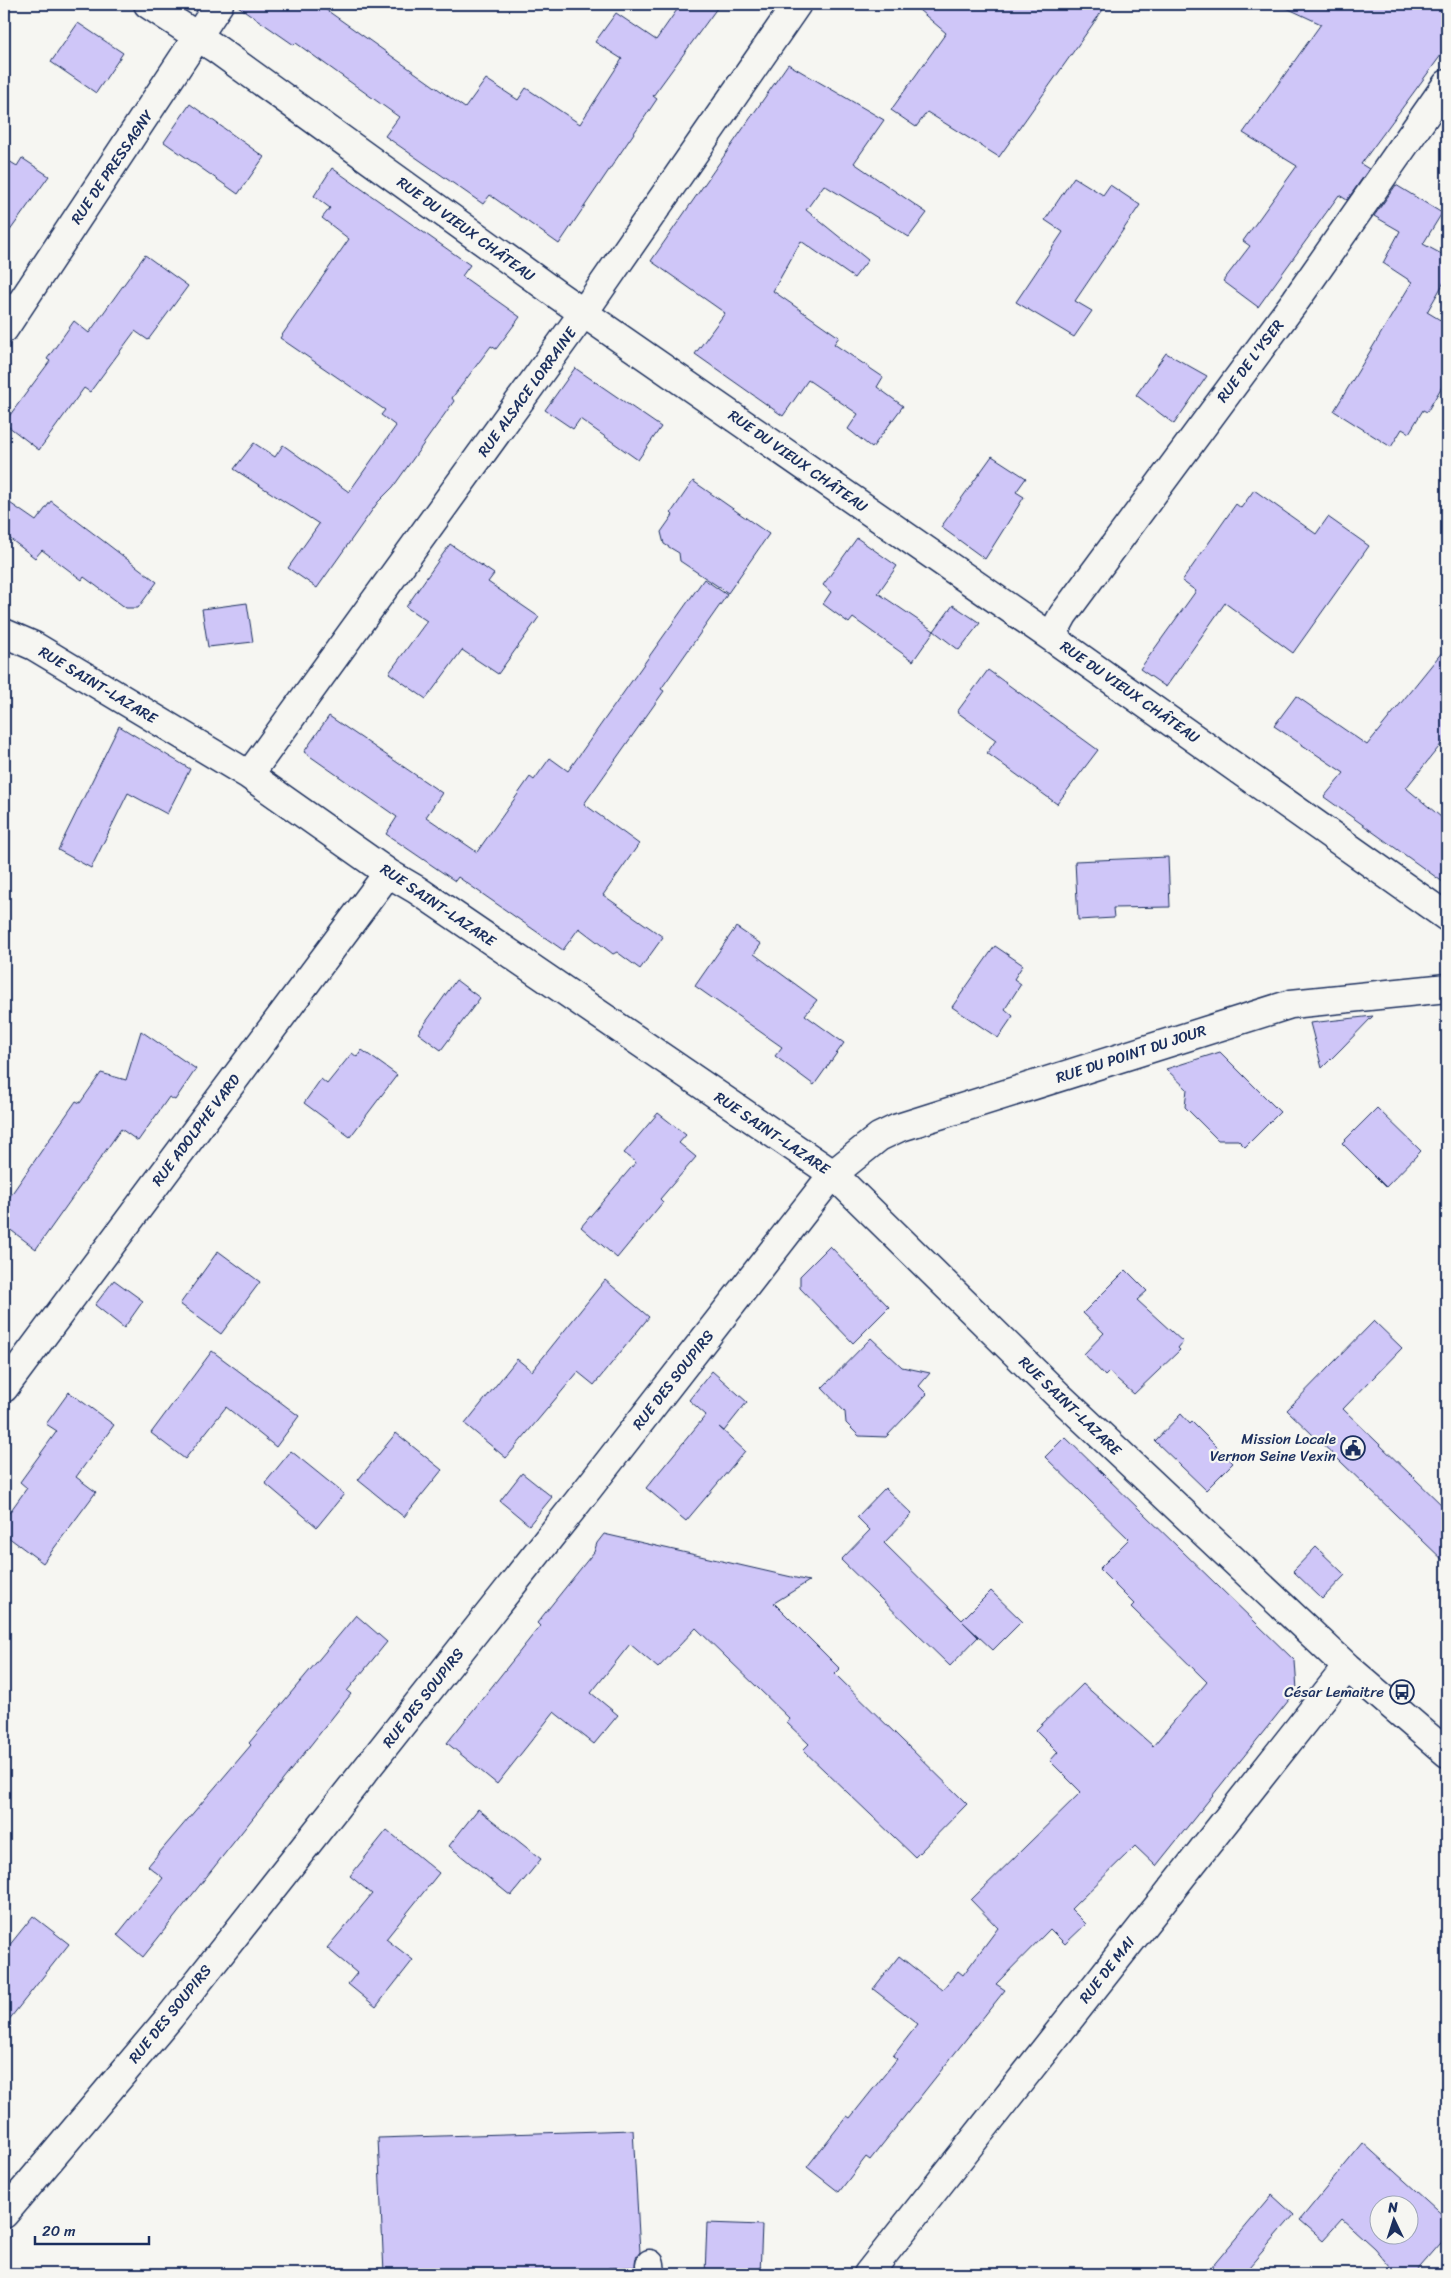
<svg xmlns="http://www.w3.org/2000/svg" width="1451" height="2278" font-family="Sriracha,sans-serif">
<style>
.building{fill:#cfc6f8;stroke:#1b2f5e;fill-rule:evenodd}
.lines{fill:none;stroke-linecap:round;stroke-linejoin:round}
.minor-casing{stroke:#1b2f5e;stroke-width:31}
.minor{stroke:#f6f6f2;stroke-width:28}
.labels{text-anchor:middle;stroke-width:4.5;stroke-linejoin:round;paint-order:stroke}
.street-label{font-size:15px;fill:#1b2f5e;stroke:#f6f6f2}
.poi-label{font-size:15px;fill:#1b2f5e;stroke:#f6f6f2;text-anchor:end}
</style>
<rect width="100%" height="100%" fill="#f6f6f2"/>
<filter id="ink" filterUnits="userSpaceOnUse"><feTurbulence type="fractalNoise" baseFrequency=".02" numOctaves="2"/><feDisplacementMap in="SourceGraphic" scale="10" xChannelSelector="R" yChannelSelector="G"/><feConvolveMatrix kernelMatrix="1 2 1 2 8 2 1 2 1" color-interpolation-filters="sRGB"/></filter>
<g filter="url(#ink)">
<path class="building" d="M 235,4 L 318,4 L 465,108 L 486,79 L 518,100 L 526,88 L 580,124 L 622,59 L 595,42 L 616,13 L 656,40 L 681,4 L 720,4 L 653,96 L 657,99 L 559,244 L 490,195 L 483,204 L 385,136 L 399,117 L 296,43 L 294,45 Z
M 912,4 L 1107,4 L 999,157 L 927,112 L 916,127 L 891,110 L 946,33 Z
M 1278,4 L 1447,4 L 1447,47 L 1361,164 L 1369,169 L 1347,200 L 1339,195 L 1258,307 L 1223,281 L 1250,246 L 1243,241 L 1297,166 L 1243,133 L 1321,24 Z
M 78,23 L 123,53 L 96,93 L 51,62 Z
M 788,64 L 884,120 L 854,163 L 927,213 L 909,237 L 824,185 L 806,210 L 868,260 L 854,278 L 801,241 L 773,291 L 839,337 L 834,344 L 883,377 L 877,387 L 903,406 L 872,448 L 848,429 L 858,414 L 808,380 L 783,416 L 695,354 L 725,313 L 651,261 Z
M 190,104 L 264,157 L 238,194 L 164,142 Z
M 4,158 L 17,166 L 22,158 L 49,176 L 4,239 Z
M 332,168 L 470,265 L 462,276 L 520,317 L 496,349 L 491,346 L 452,398 L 454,401 L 393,487 L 378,502 L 317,588 L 288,568 L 319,524 L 234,469 L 254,443 L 275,457 L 283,445 L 349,492 L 396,426 L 381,415 L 385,410 L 280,338 L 349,239 L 322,218 L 330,208 L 314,196 Z
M 1074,177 L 1103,195 L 1110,185 L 1140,205 L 1075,301 L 1092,311 L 1074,337 L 1016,302 L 1063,232 L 1045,220 Z
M 1396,185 L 1442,213 L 1423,244 L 1447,257 L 1447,277 L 1427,312 L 1447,324 L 1447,378 L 1427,412 L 1423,410 L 1409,433 L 1402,429 L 1391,447 L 1334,411 L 1412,282 L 1383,263 L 1400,231 L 1374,216 Z
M 145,255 L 188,286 L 148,340 L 135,331 L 90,392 L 84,388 L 39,450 L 4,423 L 50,361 L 47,359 L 74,321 L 89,333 Z
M 1166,353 L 1207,376 L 1174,424 L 1136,395 Z
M 575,368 L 661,427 L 638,460 L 580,419 L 573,429 L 545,410 Z
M 992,456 L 1026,478 L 1016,492 L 1024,497 L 985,559 L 941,527 Z
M 693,481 L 769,534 L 728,593 L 680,561 L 679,553 L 664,544 L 661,532 L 673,515 L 671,513 Z
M 1254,490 L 1316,534 L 1328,517 L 1369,546 L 1293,653 L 1225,603 L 1166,687 L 1140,669 L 1196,591 L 1182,581 L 1236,504 L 1241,508 Z
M 4,499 L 36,521 L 51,501 L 157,582 L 138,608 L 126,608 L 84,577 L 82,580 L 42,550 L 35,558 L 4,534 Z
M 857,538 L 897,566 L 878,593 L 934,631 L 913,661 L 853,618 L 849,623 L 823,604 L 831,592 L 823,585 Z
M 450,544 L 494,574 L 488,582 L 539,617 L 498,674 L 462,650 L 426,699 L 389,673 L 427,621 L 406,607 Z
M 704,579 L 727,595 L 661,689 L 664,691 L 584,804 L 639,844 L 603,895 L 663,937 L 640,969 L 617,952 L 613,954 L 579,928 L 563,950 L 458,877 L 455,881 L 386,834 L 397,817 L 304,752 L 329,716 L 442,793 L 426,817 L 477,852 L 530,777 L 534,780 L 550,758 L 568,771 Z
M 247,603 L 253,642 L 208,647 L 202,609 Z
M 953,605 L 980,623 L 959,650 L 934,631 Z
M 1447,646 L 1447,737 L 1406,788 L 1447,822 L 1447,885 L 1324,797 L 1344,773 L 1274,726 L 1296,696 L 1367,745 Z
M 988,670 L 1098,750 L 1057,804 L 987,753 L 996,740 L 957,712 Z
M 119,726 L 190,769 L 167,814 L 128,793 L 91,868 L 58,850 Z
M 1168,857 L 1170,907 L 1113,908 L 1114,918 L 1078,920 L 1075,861 Z
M 736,927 L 761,944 L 754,954 L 817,1000 L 805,1015 L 844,1043 L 814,1085 L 775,1056 L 782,1047 L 695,986 Z
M 995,946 L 1023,965 L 1014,979 L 1021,984 L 1005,1009 L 1013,1016 L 998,1038 L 952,1007 Z
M 456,980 L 480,998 L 441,1050 L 418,1033 Z
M 1373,1016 L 1342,1048 L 1322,1068 L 1310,1023 Z
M 141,1031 L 196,1069 L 175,1100 L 169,1097 L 138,1141 L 121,1129 L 36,1249 L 4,1225 L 4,1205 L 76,1101 L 80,1103 L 101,1073 L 126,1080 Z
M 362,1050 L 397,1075 L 350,1137 L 304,1103 L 321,1079 L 327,1084 L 352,1053 L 357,1057 Z
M 1220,1052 L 1280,1112 L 1245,1147 L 1238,1140 L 1218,1140 L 1185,1107 L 1187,1089 L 1166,1069 Z
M 1377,1108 L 1421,1151 L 1386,1187 L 1342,1143 Z
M 658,1113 L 686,1135 L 679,1143 L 696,1157 L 660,1199 L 663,1202 L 617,1258 L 581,1227 L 636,1162 L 624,1153 Z
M 830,1246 L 889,1307 L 853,1343 L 800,1288 L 800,1276 Z
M 218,1251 L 260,1282 L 221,1334 L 180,1304 Z
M 1126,1270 L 1147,1291 L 1137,1300 L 1183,1342 L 1178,1348 L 1180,1350 L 1134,1394 L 1109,1372 L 1105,1376 L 1084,1354 L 1104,1333 L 1083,1313 Z
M 114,1280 L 143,1301 L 124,1328 L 95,1305 Z
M 605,1280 L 649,1317 L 594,1385 L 578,1372 L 506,1458 L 465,1424 L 517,1359 L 532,1371 Z
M 1374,1321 L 1402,1348 L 1343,1409 L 1447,1510 L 1447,1564 L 1287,1410 Z
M 871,1338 L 902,1367 L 930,1373 L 919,1386 L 927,1394 L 886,1437 L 859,1436 L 846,1423 L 845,1412 L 822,1388 Z
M 212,1351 L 299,1416 L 276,1447 L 226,1407 L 185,1459 L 151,1433 Z
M 712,1371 L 747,1402 L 724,1431 L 719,1427 L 745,1451 L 686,1521 L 646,1488 L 706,1415 L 689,1400 Z
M 69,1392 L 114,1425 L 76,1477 L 96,1492 L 43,1563 L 4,1534 L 4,1520 L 27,1488 L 20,1482 L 57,1431 L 46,1424 Z
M 1181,1414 L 1190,1424 L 1192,1422 L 1233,1463 L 1206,1490 L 1155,1441 Z
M 396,1433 L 442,1470 L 404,1517 L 358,1480 Z
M 1065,1437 L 1295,1661 L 1297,1690 L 1156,1866 L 1135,1846 L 1071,1909 L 1086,1924 L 1065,1944 L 1050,1929 L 996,1984 L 1005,1990 L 870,2160 L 866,2157 L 839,2192 L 807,2167 L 847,2116 L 850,2118 L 897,2059 L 893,2056 L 918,2024 L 873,1989 L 899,1956 L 942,1990 L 958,1971 L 963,1975 L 998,1928 L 971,1900 L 1081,1792 L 1050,1761 L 1058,1752 L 1036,1730 L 1083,1684 L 1153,1746 L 1207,1682 L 1131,1607 L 1134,1604 L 1099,1569 L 1129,1539 L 1045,1457 Z
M 291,1451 L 344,1494 L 317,1527 L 265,1483 Z
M 522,1473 L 552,1497 L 529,1525 L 500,1501 Z
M 885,1488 L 912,1514 L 884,1543 L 962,1620 L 991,1591 L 1022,1621 L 993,1650 L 963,1622 L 978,1637 L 950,1666 L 841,1560 L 870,1530 L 857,1517 Z
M 604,1534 L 809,1581 L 774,1603 L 840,1669 L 835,1674 L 967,1804 L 915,1857 L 803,1750 L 809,1744 L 787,1723 L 790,1719 L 696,1628 L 658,1668 L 630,1644 L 591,1693 L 618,1715 L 594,1744 L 554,1712 L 497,1784 L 447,1743 L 540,1626 L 537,1623 L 594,1552 L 597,1543 Z
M 1316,1547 L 1345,1575 L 1322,1599 L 1293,1571 Z
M 356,1615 L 387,1642 L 347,1691 L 351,1694 L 143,1957 L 117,1935 L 163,1878 L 148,1866 L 251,1745 L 249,1743 Z
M 478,1809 L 541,1859 L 511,1896 L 449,1846 Z
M 387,1830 L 439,1873 L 386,1939 L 413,1960 L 376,2007 L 348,1984 L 357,1973 L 327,1948 L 372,1894 L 350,1876 Z
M 33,1916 L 69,1944 L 4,2026 L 4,1952 Z
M 633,2130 L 640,2252 L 636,2258 L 635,2267 L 608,2268 L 608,2274 L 384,2274 L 378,2138 Z
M 1363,2143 L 1447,2219 L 1447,2236 L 1414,2274 L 1396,2274 L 1374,2248 L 1342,2219 L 1323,2240 L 1300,2220 ZM 1378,2206 L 1408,2206 L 1408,2236 L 1378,2236 Z
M 1272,2195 L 1294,2215 L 1243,2274 L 1206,2274 Z
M 707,2223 L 762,2225 L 760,2274 L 705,2274 Z"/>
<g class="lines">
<g class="minor-casing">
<path id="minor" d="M 148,4 L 215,48 L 559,296 L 1051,637 L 1447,917
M 4,329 L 219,4
M 4,633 L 34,646 L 249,775 L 388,873 L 417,890 L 833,1174 L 1059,1396 L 1347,1667 L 1447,1753
M 1051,637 L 1063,615 L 1296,300 L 1447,84
M 249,775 L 584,312 L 797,4
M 4,1388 L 388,873
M 4,2214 L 170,2017 L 580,1499 L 833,1174 L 879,1137 L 898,1128 L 1291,1004 L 1447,988
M 650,2264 L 651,2274
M 868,2274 L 1347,1667"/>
</g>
<use href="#minor" class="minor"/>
</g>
</g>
<defs>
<g id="civic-ring" transform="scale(1.25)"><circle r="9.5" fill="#f6f6f2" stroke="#1b2f5e" stroke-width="1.5"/><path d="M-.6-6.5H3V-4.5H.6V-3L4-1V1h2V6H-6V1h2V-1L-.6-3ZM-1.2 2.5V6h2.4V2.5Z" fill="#1b2f5e"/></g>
<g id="bus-ring" transform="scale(1.25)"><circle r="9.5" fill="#f6f6f2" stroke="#1b2f5e" stroke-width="1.5"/><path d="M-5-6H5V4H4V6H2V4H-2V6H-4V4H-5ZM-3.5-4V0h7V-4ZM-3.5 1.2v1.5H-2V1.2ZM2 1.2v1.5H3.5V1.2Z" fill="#1b2f5e"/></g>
</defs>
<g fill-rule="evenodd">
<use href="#civic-ring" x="1353" y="1448"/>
<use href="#bus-ring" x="1402" y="1692"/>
</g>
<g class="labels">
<g class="street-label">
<text transform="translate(112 167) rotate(-56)" y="5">RUE DE PRESSAGNY</text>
<text transform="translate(466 229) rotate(36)" y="5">RUE DU VIEUX CHÂTEAU</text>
<text transform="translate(1250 361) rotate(-53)" y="5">RUE DE L'YSER</text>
<text transform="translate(527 392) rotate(-54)" y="5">RUE ALSACE LORRAINE</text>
<text transform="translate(798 461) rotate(35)" y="5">RUE DU VIEUX CHÂTEAU</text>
<text transform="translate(98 685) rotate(31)" y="5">RUE SAINT-LAZARE</text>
<text transform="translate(1130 692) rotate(35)" y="5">RUE DU VIEUX CHÂTEAU</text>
<text transform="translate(438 905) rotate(34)" y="5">RUE SAINT-LAZARE</text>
<text transform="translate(1131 1054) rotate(-18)" y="5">RUE DU POINT DU JOUR</text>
<text transform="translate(196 1130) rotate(-53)" y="5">RUE ADOLPHE VARD</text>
<text transform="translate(772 1133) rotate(34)" y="5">RUE SAINT-LAZARE</text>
<text transform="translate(673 1380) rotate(-52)" y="5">RUE DES SOUPIRS</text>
<text transform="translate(1070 1406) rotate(44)" y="5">RUE SAINT-LAZARE</text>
<text transform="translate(423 1698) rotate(-52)" y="5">RUE DES SOUPIRS</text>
<text transform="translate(1107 1970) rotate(-52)" y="5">RUE DE MAI</text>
<text transform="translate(170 2014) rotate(-51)" y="5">RUE DES SOUPIRS</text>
</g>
<g class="poi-label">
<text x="1336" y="1444">Mission Locale<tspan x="1336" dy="17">Vernon Seine Vexin</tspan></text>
<text x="1384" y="1697">César Lemaitre</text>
</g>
</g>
<rect width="1451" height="2278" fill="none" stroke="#f6f6f2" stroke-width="20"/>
<rect x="10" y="10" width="1431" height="2258" fill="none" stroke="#1b2f5e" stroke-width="2" filter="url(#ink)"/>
<g transform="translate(1394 2220) rotate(356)"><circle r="24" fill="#f6f6f2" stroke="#9ea6b7"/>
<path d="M0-4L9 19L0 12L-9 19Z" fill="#1b2f5e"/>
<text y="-8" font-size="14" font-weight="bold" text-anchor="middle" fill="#1b2f5e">N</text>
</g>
<path d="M35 2236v8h114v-8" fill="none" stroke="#1b2f5e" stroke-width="2.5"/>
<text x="42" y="2236" font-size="15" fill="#1b2f5e" stroke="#f6f6f2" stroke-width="4" paint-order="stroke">20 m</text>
</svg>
